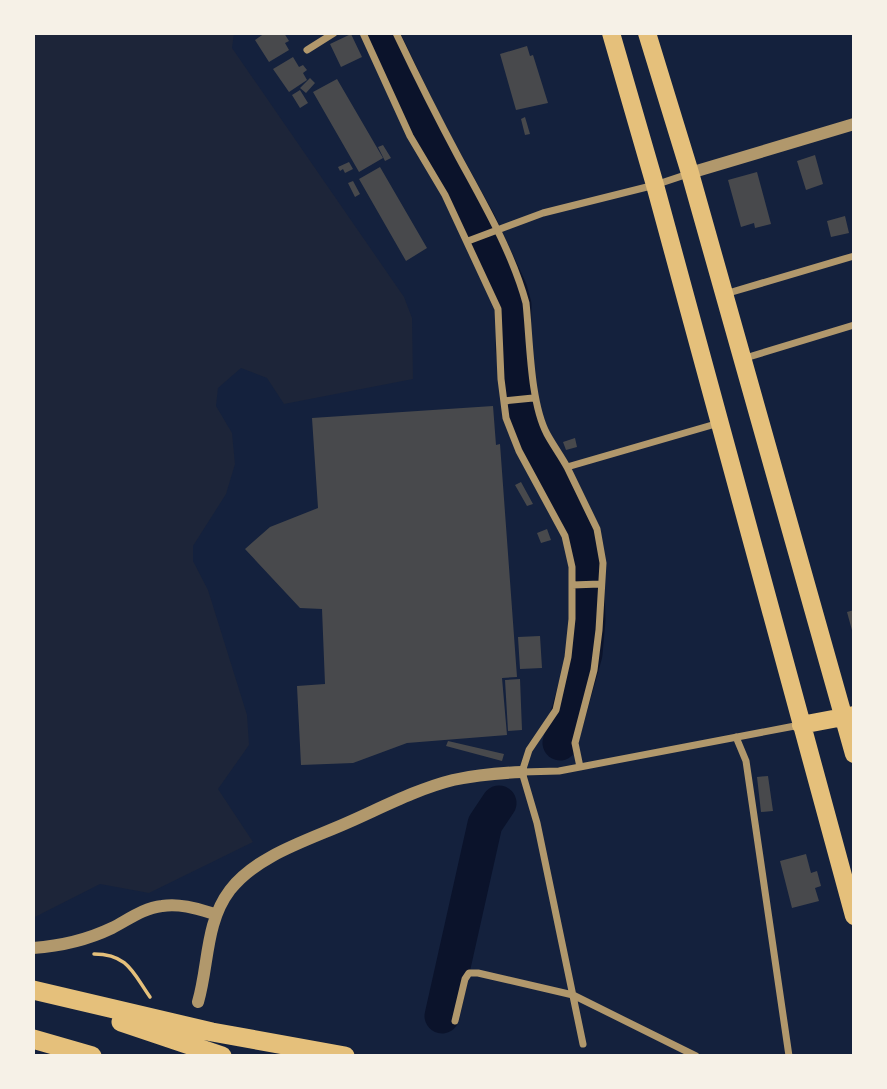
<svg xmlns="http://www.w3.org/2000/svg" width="887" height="1089" font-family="'Playfair Display',serif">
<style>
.green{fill:#1d2539}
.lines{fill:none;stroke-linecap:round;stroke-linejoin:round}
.river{stroke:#0b132b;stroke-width:35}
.building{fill:#48494c}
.path{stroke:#e5c07b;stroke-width:3.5}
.minor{stroke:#b1986c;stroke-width:7}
.tertiary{stroke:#b1986c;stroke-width:12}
.primary{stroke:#e5c07b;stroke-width:18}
.trunk{stroke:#e5c07b;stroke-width:19}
</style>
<rect width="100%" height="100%" fill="#14213d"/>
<path class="green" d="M 33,33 L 234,33 L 232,48 L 404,297 L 412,318 L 413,379 L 284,404 L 267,378 L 241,368 L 218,388 L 216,406 L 232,433 L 235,464 L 226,494 L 193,546 L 193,561 L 208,590 L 247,715 L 249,745 L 218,789 L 253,842 L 149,893 L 100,884 L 33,918 Z"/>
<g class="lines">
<path class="river" d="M 381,33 L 425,125 L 479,223 L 510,290 L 514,305 L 513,349 L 523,419 L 528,433 L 580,527 L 586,558 L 588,620 L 585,654 L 560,743
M 442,1016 L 485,824 L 499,803"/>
</g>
<path class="building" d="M 265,33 L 284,33 L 289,41 L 285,43 L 289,50 L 269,62 L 255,40 Z
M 351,34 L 362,57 L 341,67 L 330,44 Z
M 527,46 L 530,56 L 533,55 L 548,103 L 516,110 L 500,54 Z
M 293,57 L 299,67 L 303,65 L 307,70 L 303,73 L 307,80 L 289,92 L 273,69 Z
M 310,78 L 315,83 L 306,93 L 300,88 Z
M 337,79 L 383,158 L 359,172 L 313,92 Z
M 300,90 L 308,103 L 300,108 L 292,95 Z
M 525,117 L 530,134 L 525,135 L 521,119 Z
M 383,145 L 391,158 L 385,161 L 378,147 Z
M 815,155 L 823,184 L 806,190 L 797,161 Z
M 349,162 L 353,169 L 345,173 L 343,169 L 340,171 L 338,167 Z
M 380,167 L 427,248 L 406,261 L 359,179 Z
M 757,172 L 771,224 L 755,228 L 754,223 L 741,227 L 728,180 Z
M 353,181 L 360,194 L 355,197 L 348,183 Z
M 845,216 L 849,233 L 831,237 L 827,221 Z
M 493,406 L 496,445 L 500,444 L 517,677 L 502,678 L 507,735 L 407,743 L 353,763 L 301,765 L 297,686 L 325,684 L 322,609 L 300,608 L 245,549 L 270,527 L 318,508 L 312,418 Z
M 575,438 L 577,447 L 566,450 L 563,442 Z
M 521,482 L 533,504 L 527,506 L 515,485 Z
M 547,529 L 551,540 L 541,543 L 537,533 Z
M 854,610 L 854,634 L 853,634 L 847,612 Z
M 540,636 L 542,668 L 520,669 L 518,637 Z
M 520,679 L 522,730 L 508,731 L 505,680 Z
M 448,741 L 504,754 L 502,761 L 446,746 Z
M 768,776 L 773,811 L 761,812 L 757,777 Z
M 806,854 L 811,873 L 817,871 L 821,886 L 815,888 L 819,901 L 792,908 L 780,861 Z"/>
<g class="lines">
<path class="path" d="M 94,954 C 128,954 133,973 150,997"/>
<path class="minor" d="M 363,33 L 410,136 L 445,195 L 498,309 L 501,379 L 506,418 L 519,451 L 565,536 L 572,567 L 572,619 L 568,657 L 556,710 L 529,750 L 522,772 L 537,823 L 583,1044
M 396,33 C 416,75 437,117 459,158 C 484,204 512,252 526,303 C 530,340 530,402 547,434 C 553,445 561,456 567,467
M 307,50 L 334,33
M 468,241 L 543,213 L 655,185 L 688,174
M 725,294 L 854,256
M 742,359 L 854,325
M 504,401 L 533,398
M 572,585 L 600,584
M 736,737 L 746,761 L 789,1056
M 580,767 L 575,743 L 594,670 L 599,630 L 603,563 L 597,529 L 567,467 L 719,423
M 522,772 L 559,771 L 800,725
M 455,1021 L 465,979 L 469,973 L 478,973 L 573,995 L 696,1056"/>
<path class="tertiary" d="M 690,173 L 854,124
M 33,948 C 61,946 87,940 112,928 C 128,920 143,908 162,906 C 180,903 198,909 215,914
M 198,1002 C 209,964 205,923 230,890 C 257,855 309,840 349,822 C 383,807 417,789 453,780 C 476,775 498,773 522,772"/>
<path class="primary" d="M 611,33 L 655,185 L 854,916
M 647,33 L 690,173 L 854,754
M 801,725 L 854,715"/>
<path class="trunk" d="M 33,990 L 212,1032 L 345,1056
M 121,1022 L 222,1056
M 33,1039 L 92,1056"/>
</g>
<rect width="887" height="1089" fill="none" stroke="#f6f1e7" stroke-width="70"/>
</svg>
